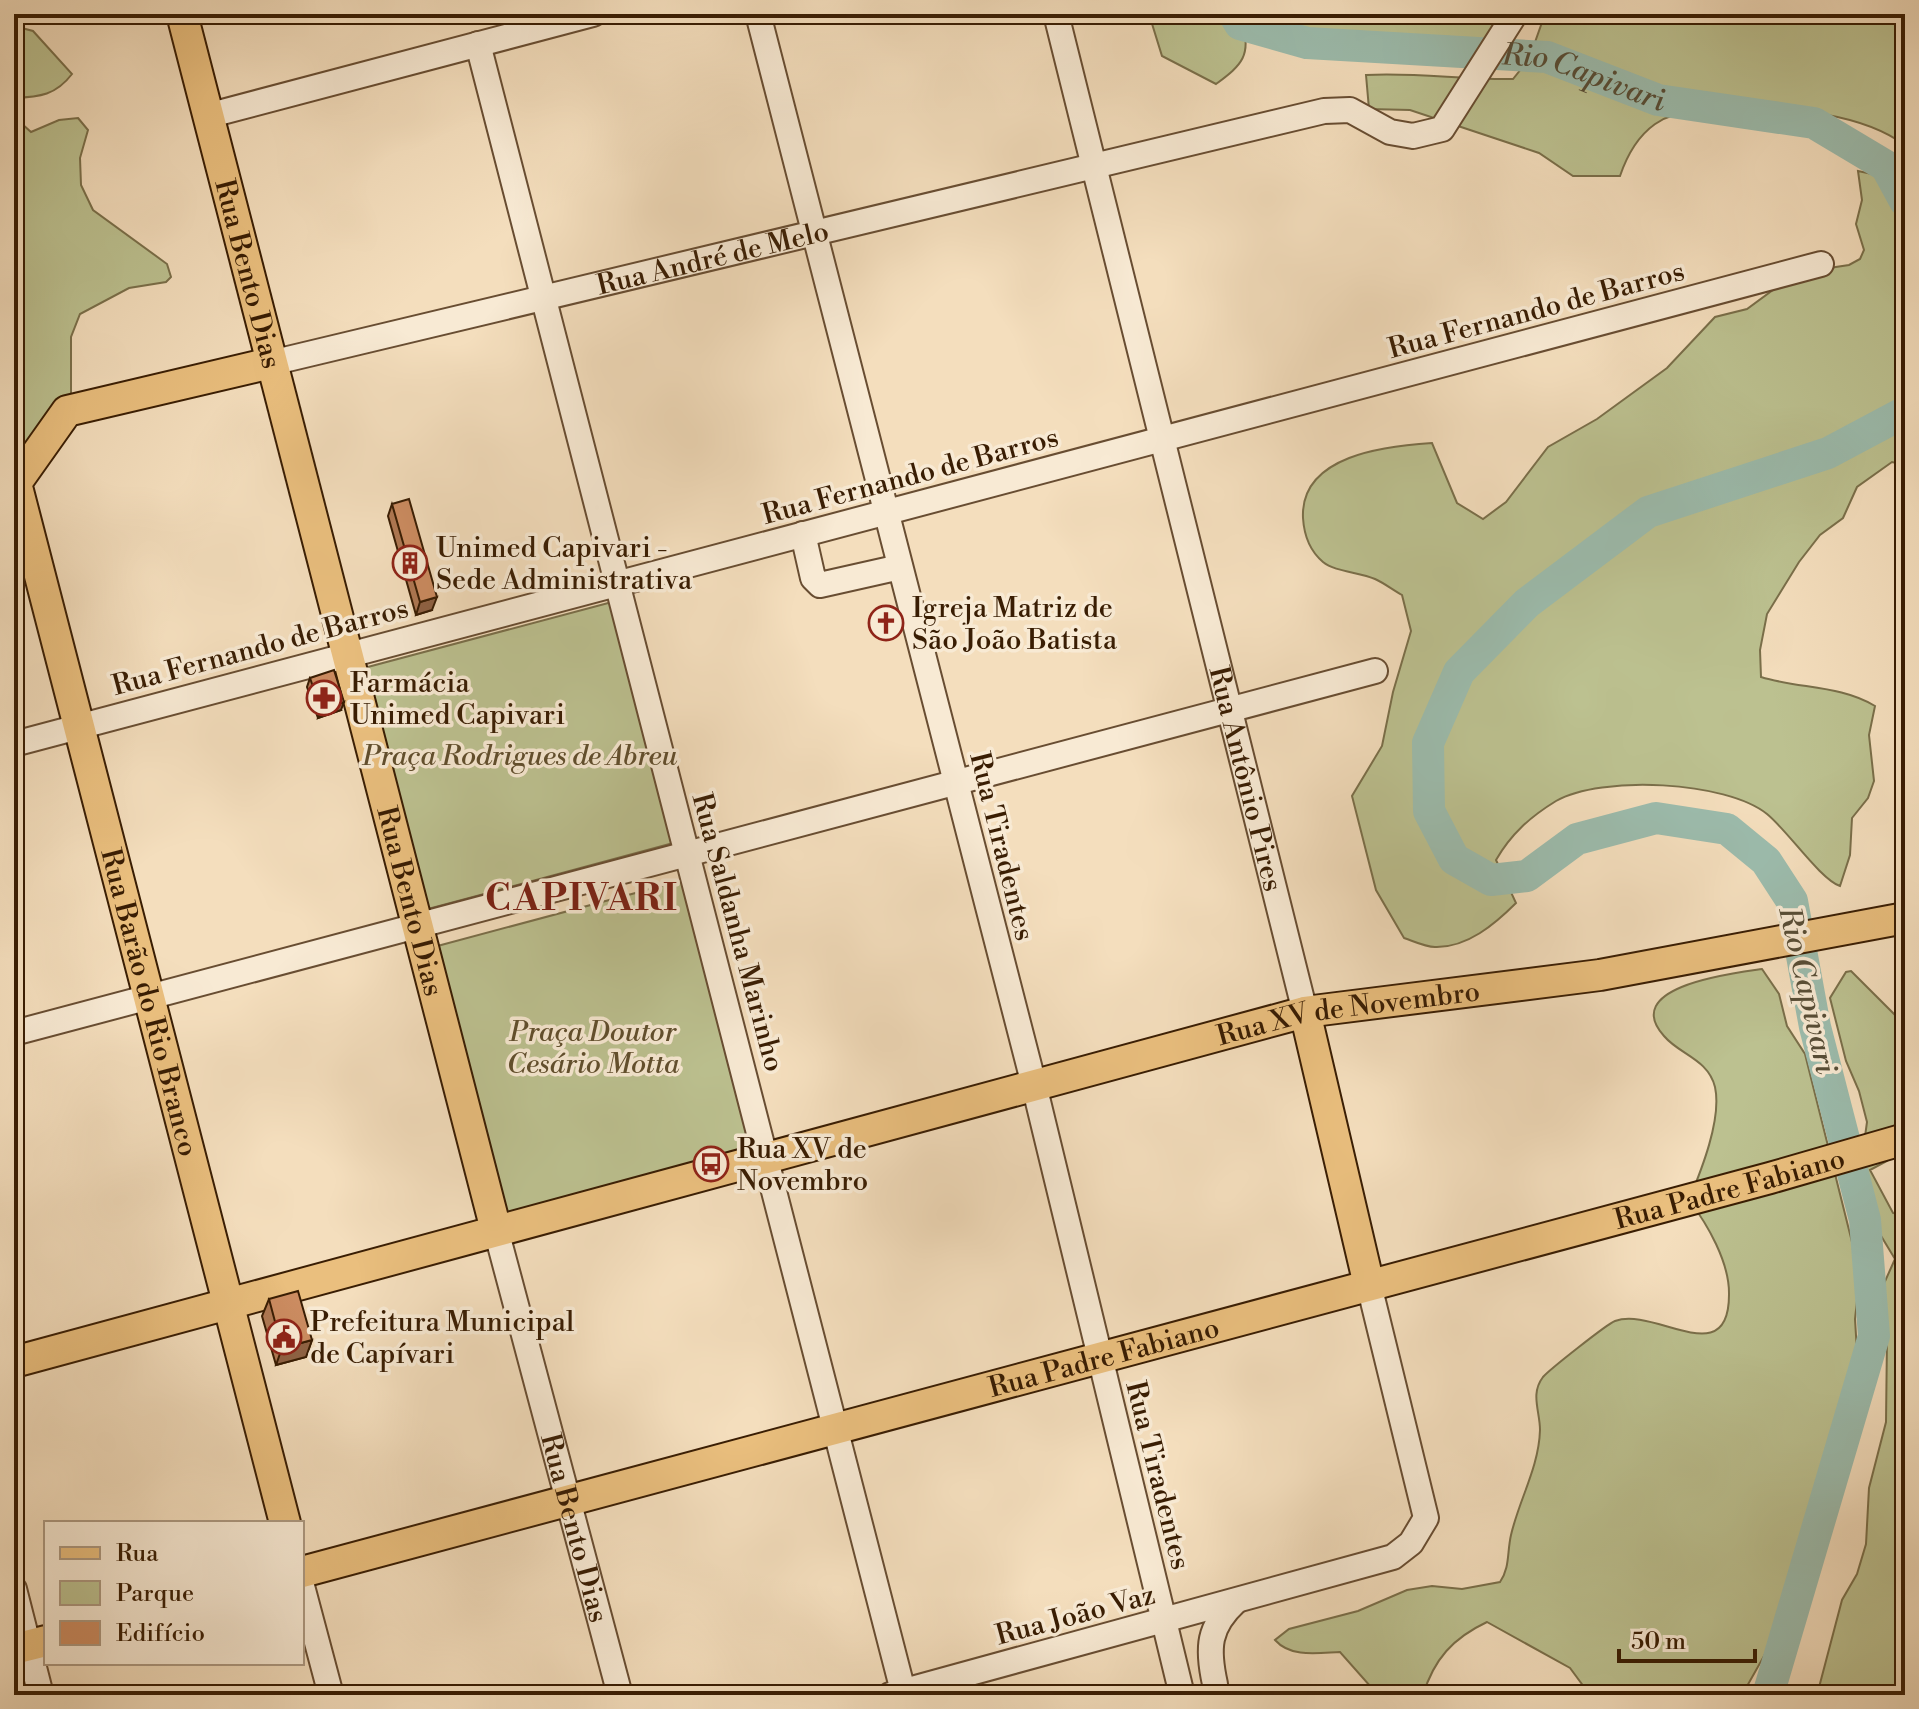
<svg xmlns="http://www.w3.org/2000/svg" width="1919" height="1709" font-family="'Libre Bodoni',serif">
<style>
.green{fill:#bcc190;stroke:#7a6f4a;stroke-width:2}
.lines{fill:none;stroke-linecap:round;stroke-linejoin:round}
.river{stroke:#9cbcad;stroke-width:32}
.minor-casing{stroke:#684d32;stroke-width:28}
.major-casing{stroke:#391d03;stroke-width:34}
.minor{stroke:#f8ead4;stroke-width:24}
.major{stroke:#eabf7e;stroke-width:30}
.wall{fill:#af7853;stroke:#391d03;stroke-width:2}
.shaded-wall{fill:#8f6244;stroke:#391d03;stroke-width:2}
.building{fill:#cc8c61;stroke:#391d03;stroke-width:2}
.labels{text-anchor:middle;stroke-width:7;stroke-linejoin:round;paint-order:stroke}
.street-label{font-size:28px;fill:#391d03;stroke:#f8ead4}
.poi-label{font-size:28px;fill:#391d03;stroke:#f8ead4;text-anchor:start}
.park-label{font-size:28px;font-style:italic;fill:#604e2d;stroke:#f8ead4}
.water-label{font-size:30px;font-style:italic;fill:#574d36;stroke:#f8ead4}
.district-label{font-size:36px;font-weight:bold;letter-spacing:2px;fill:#7a1f14;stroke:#f8ead4}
</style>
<rect width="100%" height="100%" fill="#f4debd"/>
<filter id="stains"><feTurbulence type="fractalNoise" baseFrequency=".0025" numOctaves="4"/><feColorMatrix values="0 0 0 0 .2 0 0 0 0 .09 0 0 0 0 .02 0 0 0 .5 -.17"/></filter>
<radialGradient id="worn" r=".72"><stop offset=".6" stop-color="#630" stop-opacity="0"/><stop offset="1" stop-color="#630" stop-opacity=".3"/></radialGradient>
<path class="green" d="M 1149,14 L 1520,14 L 1507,36 L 1479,47 L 1392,50 L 1337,40 L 1248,14 L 1242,22 C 1252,55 1242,65 1216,84 L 1162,56 Z
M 1545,14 L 1905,14 L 1905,145 C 1857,110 1784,109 1727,106 L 1715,116 C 1666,102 1635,132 1620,176 L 1573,176 L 1539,153 L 1410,110 L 1369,109 L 1366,75 C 1415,72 1464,80 1513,79 L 1529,59 Z
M 14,26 L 33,31 L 72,74 C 56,95 40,97 14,98 Z
M 78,118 L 88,130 L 80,158 L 81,185 L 93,210 L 167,264 L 171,277 L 166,282 L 129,288 L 80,314 L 71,337 L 71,424 L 53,458 L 38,462 L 21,454 L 14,459 L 14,123 L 21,123 L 31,132 L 59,120 Z
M 1858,171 L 1905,181 L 1905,465 L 1892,462 L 1857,487 L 1843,518 L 1820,535 L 1799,562 L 1767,614 L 1760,650 L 1761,677 C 1800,689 1840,685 1875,706 L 1869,735 L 1874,781 L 1868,798 L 1852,818 L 1850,855 L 1840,886 C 1820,879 1788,831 1767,814 C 1726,781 1601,775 1556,801 C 1530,817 1511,834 1496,860 L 1516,903 C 1495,924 1467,948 1435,947 C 1425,947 1413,941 1404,938 L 1376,890 L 1352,796 L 1382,746 L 1393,692 L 1411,631 L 1402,595 C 1393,590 1384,583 1375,579 C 1360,572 1335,572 1323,562 C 1310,551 1304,534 1303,518 C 1300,455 1386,446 1432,443 L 1457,503 L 1483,519 L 1506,502 L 1548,447 L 1597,419 L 1667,368 L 1715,317 L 1747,309 L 1796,273 L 1849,265 L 1860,259 L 1864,250 L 1856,224 L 1862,200 Z
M 612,602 L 677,842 L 428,909 L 364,668 Z
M 684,880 L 755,1147 L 502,1215 L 430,948 Z
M 1762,969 L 1779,994 L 1787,1026 L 1805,1054 L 1860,1274 L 1855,1319 L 1857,1352 L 1845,1416 L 1822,1477 L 1786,1597 L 1781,1626 L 1742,1695 L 1590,1695 L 1570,1668 L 1487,1622 C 1453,1638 1434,1659 1423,1695 L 1378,1695 L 1340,1652 C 1318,1653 1291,1658 1275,1640 L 1289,1629 L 1358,1611 L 1407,1590 L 1432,1586 L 1462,1589 L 1500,1582 C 1510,1568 1507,1552 1511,1535 C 1519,1500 1539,1467 1540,1430 C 1540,1411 1530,1394 1543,1377 C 1549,1370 1607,1324 1615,1321 C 1655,1306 1730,1374 1729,1293 C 1729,1262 1708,1225 1689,1200 C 1701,1171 1722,1119 1715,1087 C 1708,1059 1680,1055 1664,1036 C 1619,986 1735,973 1762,969 Z
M 1851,971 L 1895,1015 L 1905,1031 L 1905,1144 L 1887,1161 L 1870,1170 L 1893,1213 L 1905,1216 L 1905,1695 L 1817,1695 L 1842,1600 L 1857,1574 L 1866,1544 L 1869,1488 L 1886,1422 L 1887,1339 L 1880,1308 L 1882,1288 L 1895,1259 L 1866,1211 L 1859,1180 L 1867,1122 L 1859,1091 L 1846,1061 L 1830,998 L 1846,972 Z"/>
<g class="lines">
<g class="river">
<path id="s1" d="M 1234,14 L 1240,24 L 1307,43 L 1547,57 L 1658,100 L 1814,123 L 1886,166 L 1905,201"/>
<path d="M 1768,1695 L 1874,1336 L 1865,1220 L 1815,1027 L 1792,901 L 1766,861 L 1727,829 L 1656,818 L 1577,839 L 1527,876 L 1491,880 L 1454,859 L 1429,811 L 1428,743 L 1459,672 L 1527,603 L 1648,512 L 1828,453 L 1905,412"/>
</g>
<g class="minor-casing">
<g id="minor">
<path d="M 758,14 L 1034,1085 L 1182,1695"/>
<path id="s2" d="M 1056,14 L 1305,1012"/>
<path d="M 478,44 L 904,1695"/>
<path d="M 207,116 L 593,14"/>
<path id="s3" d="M 271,363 L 1324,111 L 1350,110 L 1390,132 L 1413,136 L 1442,129 L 1515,14"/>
<path d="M 803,534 L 813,578 L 820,585 L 900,567"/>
<path d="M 14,744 L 1821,264"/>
<path d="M 14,1033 L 1375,671"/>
<path id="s4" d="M 496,1230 L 620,1695"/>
<path d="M 302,1586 L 331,1695"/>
<path d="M 14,1589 L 41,1695"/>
<path d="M 1215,1684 C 1207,1648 1208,1627 1236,1601"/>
<path d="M 890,1695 L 1393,1557 L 1411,1543 L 1426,1518 L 1369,1285"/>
</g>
</g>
<g class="major-casing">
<g id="major">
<path id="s5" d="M 182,14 L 496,1230"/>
<path id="s6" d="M 271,363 L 67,411 L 16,483 L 285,1523"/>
<path d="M 1305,1012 L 1369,1285"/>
<path id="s7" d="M 14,1362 L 1305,1012 L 1600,975 L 1905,918"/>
<path id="s8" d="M 302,1572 L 1770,1178 L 1905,1139"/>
<path d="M 14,1649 L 46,1641"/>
</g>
</g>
<use href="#minor" class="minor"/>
<use href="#major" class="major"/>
</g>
<path class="wall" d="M 392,504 L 432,610 L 416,615 L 388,516 Z
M 310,678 L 341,710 L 318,718 L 307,687 Z
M 269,1299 L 312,1340 L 306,1357 L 276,1365 L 262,1316 Z"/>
<path class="shaded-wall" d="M 437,597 L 432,610 L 416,615 L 420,602 Z
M 344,702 L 341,710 L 318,718 L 321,710 Z
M 312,1340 L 306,1357 L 276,1365 L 282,1348 Z"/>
<path class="building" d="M 409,499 L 437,597 L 420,602 L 392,504 Z
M 334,670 L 344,702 L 321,710 L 310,678 Z
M 298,1291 L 312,1340 L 282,1348 L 269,1299 Z"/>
<defs>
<g id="building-ring" transform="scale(1.8)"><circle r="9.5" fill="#f8ead4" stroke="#8f2418" stroke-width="1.5"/><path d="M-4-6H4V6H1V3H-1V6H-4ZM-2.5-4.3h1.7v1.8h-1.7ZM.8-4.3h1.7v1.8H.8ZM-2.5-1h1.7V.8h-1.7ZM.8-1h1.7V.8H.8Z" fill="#8f2418"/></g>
<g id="church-ring" transform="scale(1.8)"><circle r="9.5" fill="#f8ead4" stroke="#8f2418" stroke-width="1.5"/><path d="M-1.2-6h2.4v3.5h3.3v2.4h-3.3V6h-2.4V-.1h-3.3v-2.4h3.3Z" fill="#8f2418"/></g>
<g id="pharmacy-ring" transform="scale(1.8)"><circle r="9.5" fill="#f8ead4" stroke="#8f2418" stroke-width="1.5"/><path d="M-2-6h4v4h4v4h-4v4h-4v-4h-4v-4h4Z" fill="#8f2418"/></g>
<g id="bus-ring" transform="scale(1.8)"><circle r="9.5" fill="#f8ead4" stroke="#8f2418" stroke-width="1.5"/><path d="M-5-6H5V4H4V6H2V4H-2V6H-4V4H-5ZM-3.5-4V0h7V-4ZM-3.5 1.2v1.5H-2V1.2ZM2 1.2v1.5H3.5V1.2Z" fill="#8f2418"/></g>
<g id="civic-ring" transform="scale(1.8)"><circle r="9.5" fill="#f8ead4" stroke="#8f2418" stroke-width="1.5"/><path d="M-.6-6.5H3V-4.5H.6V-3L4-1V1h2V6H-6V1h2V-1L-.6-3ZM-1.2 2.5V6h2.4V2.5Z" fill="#8f2418"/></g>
</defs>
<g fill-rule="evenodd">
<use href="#building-ring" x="410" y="563"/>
<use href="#church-ring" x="886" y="623"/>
<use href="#pharmacy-ring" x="324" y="698"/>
<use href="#bus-ring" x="711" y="1164"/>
<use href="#civic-ring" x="284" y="1337"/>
</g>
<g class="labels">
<g class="street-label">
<text dy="10" stroke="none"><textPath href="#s3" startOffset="454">Rua André de Melo</textPath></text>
<text dy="10" stroke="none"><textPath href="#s5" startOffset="268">Rua Bento Dias</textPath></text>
<text transform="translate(1536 309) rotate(-15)" y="10">Rua Fernando de Barros</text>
<text transform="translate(910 475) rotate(-15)" y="10">Rua Fernando de Barros</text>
<text transform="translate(260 646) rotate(-15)" y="10">Rua Fernando de Barros</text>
<text dy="10" stroke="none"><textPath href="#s2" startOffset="788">Rua Antônio Pires</textPath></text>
<text transform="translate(1003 846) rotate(76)" y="10">Rua Tiradentes</text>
<text dy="10" stroke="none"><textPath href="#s5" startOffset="916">Rua Bento Dias</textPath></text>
<text transform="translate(739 932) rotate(75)" y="10">Rua Saldanha Marinho</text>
<text dy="10" stroke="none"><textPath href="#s6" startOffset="834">Rua Barão do Rio Branco</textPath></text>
<text dy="10" stroke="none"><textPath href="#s7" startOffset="1380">Rua XV de Novembro</textPath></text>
<text dy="10" stroke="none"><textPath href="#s8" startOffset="1478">Rua Padre Fabiano</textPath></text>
<text dy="10" stroke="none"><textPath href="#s8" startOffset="830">Rua Padre Fabiano</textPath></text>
<text transform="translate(1159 1475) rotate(76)" y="10">Rua Tiradentes</text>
<text dy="10" stroke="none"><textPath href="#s4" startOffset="308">Rua Bento Dias</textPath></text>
<text transform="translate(1075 1614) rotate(-15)" y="10">Rua João Vaz</text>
</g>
<g class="poi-label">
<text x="436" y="557">Unimed Capivari -<tspan x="436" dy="32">Sede Administrativa</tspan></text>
<text x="912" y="617">Igreja Matriz de<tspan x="912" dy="32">São João Batista</tspan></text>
<text x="350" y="692">Farmácia<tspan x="350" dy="32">Unimed Capivari</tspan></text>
<text x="737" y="1158">Rua XV de<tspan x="737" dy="32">Novembro</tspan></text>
<text x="310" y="1331">Prefeitura Municipal<tspan x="310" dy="32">de Capívari</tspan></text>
</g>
<g class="park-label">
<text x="520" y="765">Praça Rodrigues de Abreu</text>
<text x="593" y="1041">Praça Doutor<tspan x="593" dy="32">Cesário Motta</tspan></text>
</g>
<g class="water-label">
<text dy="10" stroke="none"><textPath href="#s1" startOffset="362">Rio Capivari</textPath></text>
<text transform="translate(1808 990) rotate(77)" y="10">Rio Capivari</text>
</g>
<g class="district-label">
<text x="582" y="910">CAPIVARI</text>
</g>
</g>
<rect width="1919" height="1709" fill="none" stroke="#f4debd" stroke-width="48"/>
<rect x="16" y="16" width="1887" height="1677" fill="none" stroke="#391d03" stroke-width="4"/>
<rect x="24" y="24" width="1871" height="1661" fill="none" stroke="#391d03" stroke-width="2"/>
<rect x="44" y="1521" width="260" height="144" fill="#f8ead4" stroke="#ac9880" stroke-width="2"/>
<rect x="60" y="1547" width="40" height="12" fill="#eabf7e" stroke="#ac9880" stroke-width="2"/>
<text x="116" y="1561" font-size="24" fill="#391d03">Rua</text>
<rect x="60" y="1581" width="40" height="24" fill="#bcc190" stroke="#ac9880" stroke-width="2"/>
<text x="116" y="1601" font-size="24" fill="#391d03">Parque</text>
<rect x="60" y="1621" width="40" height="24" fill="#cc8c61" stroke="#ac9880" stroke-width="2"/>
<text x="116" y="1641" font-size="24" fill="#391d03">Edifício</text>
<path d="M1619 1649v12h136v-12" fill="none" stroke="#391d03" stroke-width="4"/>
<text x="1631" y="1649" font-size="24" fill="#391d03" stroke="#f8ead4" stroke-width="6" paint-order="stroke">50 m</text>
<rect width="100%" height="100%" filter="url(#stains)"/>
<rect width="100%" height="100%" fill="url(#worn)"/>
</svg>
